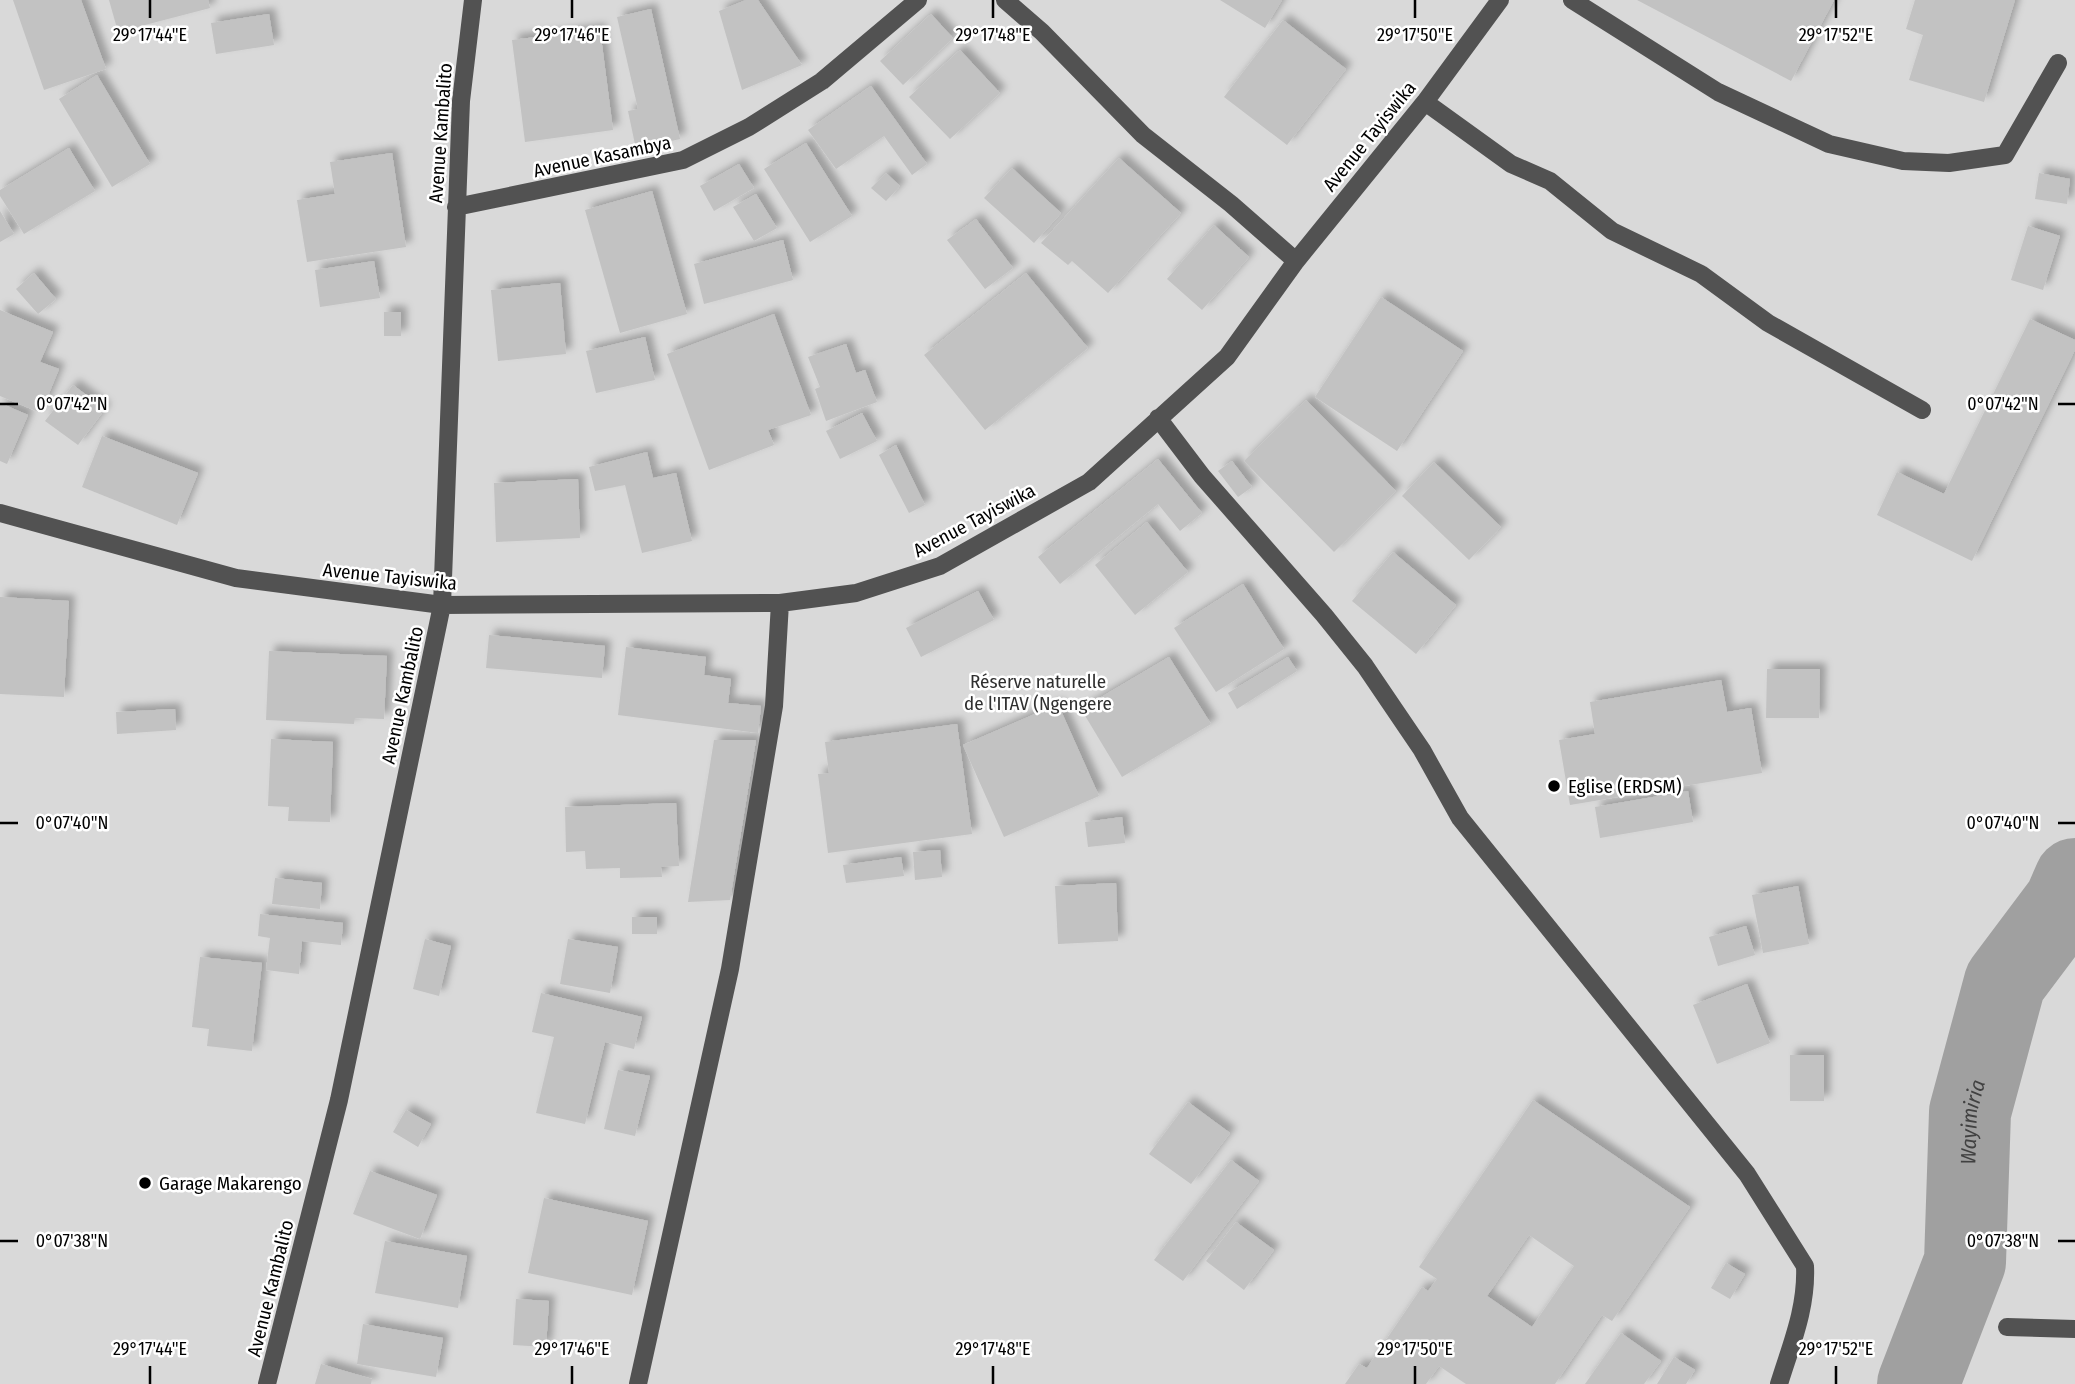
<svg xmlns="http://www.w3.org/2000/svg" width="2075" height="1384" font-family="'Fira Sans Condensed',sans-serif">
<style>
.green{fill:#d9d9d9}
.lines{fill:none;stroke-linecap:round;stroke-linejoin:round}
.river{stroke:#a0a0a0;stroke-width:82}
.building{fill:#c2c2c2;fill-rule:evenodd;filter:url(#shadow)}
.minor{stroke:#525252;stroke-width:18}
.ticks{fill:none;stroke:#000;stroke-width:2.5}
.poi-dot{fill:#000;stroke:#fff;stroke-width:2.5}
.labels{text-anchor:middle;stroke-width:5;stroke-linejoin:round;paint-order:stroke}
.street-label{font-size:19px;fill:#000;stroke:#fff}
.park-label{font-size:19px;fill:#303030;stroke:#fff}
.poi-label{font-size:19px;fill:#000;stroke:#fff;text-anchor:start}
.water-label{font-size:21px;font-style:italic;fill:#414141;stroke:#fff}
.ticks-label{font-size:18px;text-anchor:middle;fill:#000;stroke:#fff;stroke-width:5;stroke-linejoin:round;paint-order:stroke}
</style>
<defs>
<filter id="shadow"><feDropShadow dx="6" dy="-6" stdDeviation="3.5" flood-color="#0004"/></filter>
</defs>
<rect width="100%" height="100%" fill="#fff"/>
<path class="green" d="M 0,0 L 2075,0 L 2075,1384 L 0,1384 Z"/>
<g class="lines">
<path class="river" id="s1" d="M 1918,1384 L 1965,1262 L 1970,1112 L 2005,982 L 2065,902 L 2075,879"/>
</g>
<path class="building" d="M 13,0 L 81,0 L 106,69 L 44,90 Z
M 109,0 L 208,0 L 210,8 L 118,32 Z
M 746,0 L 758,0 L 802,65 L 742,90 L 719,11 Z
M 1220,0 L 1282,0 L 1265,28 Z
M 1637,0 L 1834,0 L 1791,81 Z
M 1915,0 L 2015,0 L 1984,102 L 1909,80 L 1923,35 L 1906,29 Z
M 651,9 L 680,139 L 636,149 L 628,111 L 638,109 L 617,17 Z
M 269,14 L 274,45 L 216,54 L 211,23 Z
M 931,14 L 953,38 L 903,85 L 880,61 Z
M 1283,20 L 1346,69 L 1287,145 L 1224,97 Z
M 600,29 L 613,130 L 525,142 L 512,40 Z
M 960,50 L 1000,93 L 950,139 L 909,97 Z
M 97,75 L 150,164 L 112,187 L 59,99 Z
M 871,86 L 927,164 L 912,175 L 884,136 L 836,169 L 808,130 Z
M 806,143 L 852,216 L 810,242 L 764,169 Z
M 69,148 L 95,191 L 24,234 L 0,196 L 0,190 Z
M 392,153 L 406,247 L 307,262 L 297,200 L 335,194 L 330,162 Z
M 1119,158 L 1181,213 L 1108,293 L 1072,261 L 1068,265 L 1041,243 Z
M 739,164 L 754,188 L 714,211 L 700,186 Z
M 1012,168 L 1061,213 L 1034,243 L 984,198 Z
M 886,173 L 900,186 L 886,201 L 871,188 Z
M 2039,173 L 2070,179 L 2067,204 L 2035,199 Z
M 652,191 L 687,314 L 620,333 L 585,210 Z
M 756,194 L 777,228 L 754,241 L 733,207 Z
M 0,211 L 14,234 L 0,242 Z
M 976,219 L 1013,268 L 985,289 L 947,240 Z
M 1214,225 L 1249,257 L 1202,310 L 1167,279 Z
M 2028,226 L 2060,236 L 2043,290 L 2011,280 Z
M 783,240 L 793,280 L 704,304 L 694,264 Z
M 374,261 L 380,298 L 320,307 L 315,270 Z
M 34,273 L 56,299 L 38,314 L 16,289 Z
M 1026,273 L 1088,348 L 985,430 L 924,355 Z
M 560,283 L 566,354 L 498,361 L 491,290 Z
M 1381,297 L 1463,351 L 1397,451 L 1315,397 Z
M 0,310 L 53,332 L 40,362 L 59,369 L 41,413 L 0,396 Z
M 384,312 L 401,312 L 401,336 L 384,336 Z
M 774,314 L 811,415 L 768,430 L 774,445 L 709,470 L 667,354 Z
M 2030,319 L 2075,340 L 2075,350 L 1972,561 L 1877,515 L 1897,472 L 1944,494 Z
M 645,337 L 655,380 L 596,393 L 586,351 Z
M 846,344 L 856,373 L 865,370 L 877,402 L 826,421 L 815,389 L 820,387 L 808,357 Z
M 73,385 L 105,409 L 78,445 L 45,421 Z
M 1306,400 L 1396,491 L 1334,552 L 1244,461 Z
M 0,403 L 28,415 L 7,464 L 0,461 Z
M 862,413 L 877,441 L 840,459 L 826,431 Z
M 102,436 L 198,473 L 177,525 L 82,487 Z
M 896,445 L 925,505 L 909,513 L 879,455 Z
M 647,452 L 653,478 L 676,473 L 692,541 L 642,553 L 625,485 L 595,491 L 589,467 Z
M 1158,459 L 1202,513 L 1180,531 L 1158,504 L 1060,584 L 1038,557 Z
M 1232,461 L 1252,487 L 1238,497 L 1218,471 Z
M 1434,462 L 1501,527 L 1469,560 L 1402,496 Z
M 578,479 L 580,538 L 496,542 L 494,483 Z
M 1147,522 L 1188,572 L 1135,615 L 1095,565 Z
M 1393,552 L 1456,605 L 1416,654 L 1352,601 Z
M 1243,584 L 1284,649 L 1216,692 L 1174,628 Z
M 978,591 L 994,620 L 921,657 L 906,628 Z
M 0,597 L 69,601 L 64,697 L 0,694 Z
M 489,635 L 605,646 L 602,678 L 486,668 Z
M 626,647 L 706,657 L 704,675 L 731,679 L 728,703 L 761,706 L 758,733 L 618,715 Z
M 269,651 L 387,656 L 384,719 L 355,718 L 354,724 L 266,720 Z
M 1169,657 L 1211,724 L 1122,777 L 1081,709 Z
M 1288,657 L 1297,671 L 1237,709 L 1228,693 Z
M 1767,669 L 1820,669 L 1819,718 L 1766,718 Z
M 1721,680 L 1727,712 L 1751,708 L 1762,773 L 1570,805 L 1559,740 L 1595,734 L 1590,702 Z
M 1058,704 L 1099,796 L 1004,837 L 963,745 Z
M 175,709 L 176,730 L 117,734 L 116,712 Z
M 957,724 L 972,834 L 828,853 L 818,774 L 829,773 L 825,742 Z
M 271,739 L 333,742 L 330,822 L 288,821 L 289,807 L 268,806 Z
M 714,740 L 756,740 L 730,900 L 688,902 Z
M 1688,791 L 1693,822 L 1600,838 L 1595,807 Z
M 676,803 L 679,866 L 661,867 L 662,877 L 620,878 L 620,868 L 586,869 L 585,851 L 566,852 L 565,807 Z
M 1122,817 L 1125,843 L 1088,847 L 1085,822 Z
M 940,850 L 942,877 L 915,880 L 913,852 Z
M 901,857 L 904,876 L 846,883 L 843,865 Z
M 275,878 L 322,883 L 320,909 L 272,904 Z
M 1116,883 L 1118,941 L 1058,944 L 1055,886 Z
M 1798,886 L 1809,944 L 1763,953 L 1752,895 Z
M 260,914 L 343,923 L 341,945 L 302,941 L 299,974 L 266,970 L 270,938 L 258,936 Z
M 632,917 L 657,917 L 657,934 L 632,934 Z
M 1746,926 L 1755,955 L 1718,966 L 1709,937 Z
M 425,939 L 451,946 L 439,996 L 413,989 Z
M 568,939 L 618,947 L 610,993 L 560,984 Z
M 200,957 L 262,963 L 252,1051 L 207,1046 L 209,1029 L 192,1027 Z
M 1747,984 L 1770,1043 L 1717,1064 L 1693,1005 Z
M 541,993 L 642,1017 L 634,1049 L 605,1042 L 585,1124 L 536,1113 L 554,1037 L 532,1032 Z
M 1790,1055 L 1824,1055 L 1824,1101 L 1790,1101 Z
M 618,1070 L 650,1076 L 635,1136 L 604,1129 Z
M 1533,1100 L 1690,1207 L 1612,1321 L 1602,1315 L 1555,1384 L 1466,1384 L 1439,1366 L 1426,1384 L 1345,1384 L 1359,1364 L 1367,1368 L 1422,1287 L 1428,1291 L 1437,1279 L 1419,1267 ZM 1529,1235 L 1574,1266 L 1532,1327 L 1487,1296 Z
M 1188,1102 L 1230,1133 L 1191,1184 L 1149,1154 Z
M 406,1110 L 431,1124 L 418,1147 L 393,1132 Z
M 1231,1160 L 1259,1181 L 1183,1281 L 1154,1260 Z
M 370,1171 L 437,1195 L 420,1239 L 353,1214 Z
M 544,1198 L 648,1221 L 632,1295 L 528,1273 Z
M 1236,1222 L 1274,1250 L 1244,1290 L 1206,1261 Z
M 385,1241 L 467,1256 L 458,1308 L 375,1293 Z
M 1726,1263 L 1745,1274 L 1730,1299 L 1711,1288 Z
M 516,1299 L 549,1301 L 546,1347 L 513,1345 Z
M 363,1324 L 443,1338 L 436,1377 L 357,1364 Z
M 1621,1333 L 1661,1361 L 1644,1384 L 1585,1384 Z
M 1674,1357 L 1695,1370 L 1686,1384 L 1657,1384 Z
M 321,1364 L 372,1379 L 371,1384 L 315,1384 Z"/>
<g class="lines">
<path class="minor" d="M 1005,0 L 1042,32 L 1143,135 L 1231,204 L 1296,261
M 1572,0 L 1718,92 L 1829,144 L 1903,161 L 1949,163 L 2005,155 L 2058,63
M 1425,102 L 1511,164 L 1550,181 L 1612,231 L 1701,274 L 1768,323 L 1922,410
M 456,207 L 683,160 L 749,127 L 822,81 L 918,0
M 1158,418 L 1202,476 L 1324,615 L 1365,666 L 1422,750 L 1460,818 L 1747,1174 L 1805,1266 C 1807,1308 1791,1345 1779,1384
M 0,513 L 236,578 L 442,605 L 780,603 L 856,593 L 940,566 L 1089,482 L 1227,357 L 1296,261 L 1425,102 L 1500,0
M 2007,1327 L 2075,1329
M 267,1384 L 339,1100 L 442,605 L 461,101 L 473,0
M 638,1384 L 730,969 L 774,706 L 780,603"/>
</g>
<path class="ticks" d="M 150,0 L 150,18M 572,0 L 572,18M 993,0 L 993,18M 1415,0 L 1415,18M 1836,0 L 1836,18M 0,404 L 18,404M 2058,404 L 2075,404M 0,823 L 18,823M 2058,823 L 2075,823M 0,1241 L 18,1241M 2058,1241 L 2075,1241M 150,1366 L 150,1384M 572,1366 L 572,1384M 993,1366 L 993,1384M 1415,1366 L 1415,1384M 1836,1366 L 1836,1384"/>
<g class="poi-dot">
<circle cx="1554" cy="786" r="7"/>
<circle cx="145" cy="1183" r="7"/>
</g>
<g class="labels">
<g class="street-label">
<text transform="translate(440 133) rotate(-86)" y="7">Avenue Kambalito</text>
<text transform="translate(1369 136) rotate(-51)" y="7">Avenue Tayiswika</text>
<text transform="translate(602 156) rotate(-12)" y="7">Avenue Kasambya</text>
<text transform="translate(974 520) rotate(-28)" y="7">Avenue Tayiswika</text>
<text transform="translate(390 576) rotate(6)" y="7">Avenue Tayiswika</text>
<text transform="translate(402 695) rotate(-78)" y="7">Avenue Kambalito</text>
<text transform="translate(270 1288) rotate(-76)" y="7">Avenue Kambalito</text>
</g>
<g class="park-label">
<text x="1038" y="688">Réserve naturelle<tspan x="1038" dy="22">de l'ITAV (Ngengere</tspan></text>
</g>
<g class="poi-label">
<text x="1568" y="793">Eglise (ERDSM)</text>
<text x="159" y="1190">Garage Makarengo</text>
</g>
<g class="water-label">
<text dy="7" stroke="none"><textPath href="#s1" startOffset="271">Wayimiria</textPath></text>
</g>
</g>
<g class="ticks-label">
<text x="150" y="41">29°17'44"E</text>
<text x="572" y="41">29°17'46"E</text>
<text x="993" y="41">29°17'48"E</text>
<text x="1415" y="41">29°17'50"E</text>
<text x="1836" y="41">29°17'52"E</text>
<text x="72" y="410">0°07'42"N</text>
<text x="2003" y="410">0°07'42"N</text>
<text x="72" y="829">0°07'40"N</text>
<text x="2003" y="829">0°07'40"N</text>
<text x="72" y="1247">0°07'38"N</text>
<text x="2003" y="1247">0°07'38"N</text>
<text x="150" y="1355">29°17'44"E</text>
<text x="572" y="1355">29°17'46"E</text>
<text x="993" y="1355">29°17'48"E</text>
<text x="1415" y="1355">29°17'50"E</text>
<text x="1836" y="1355">29°17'52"E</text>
</g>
</svg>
